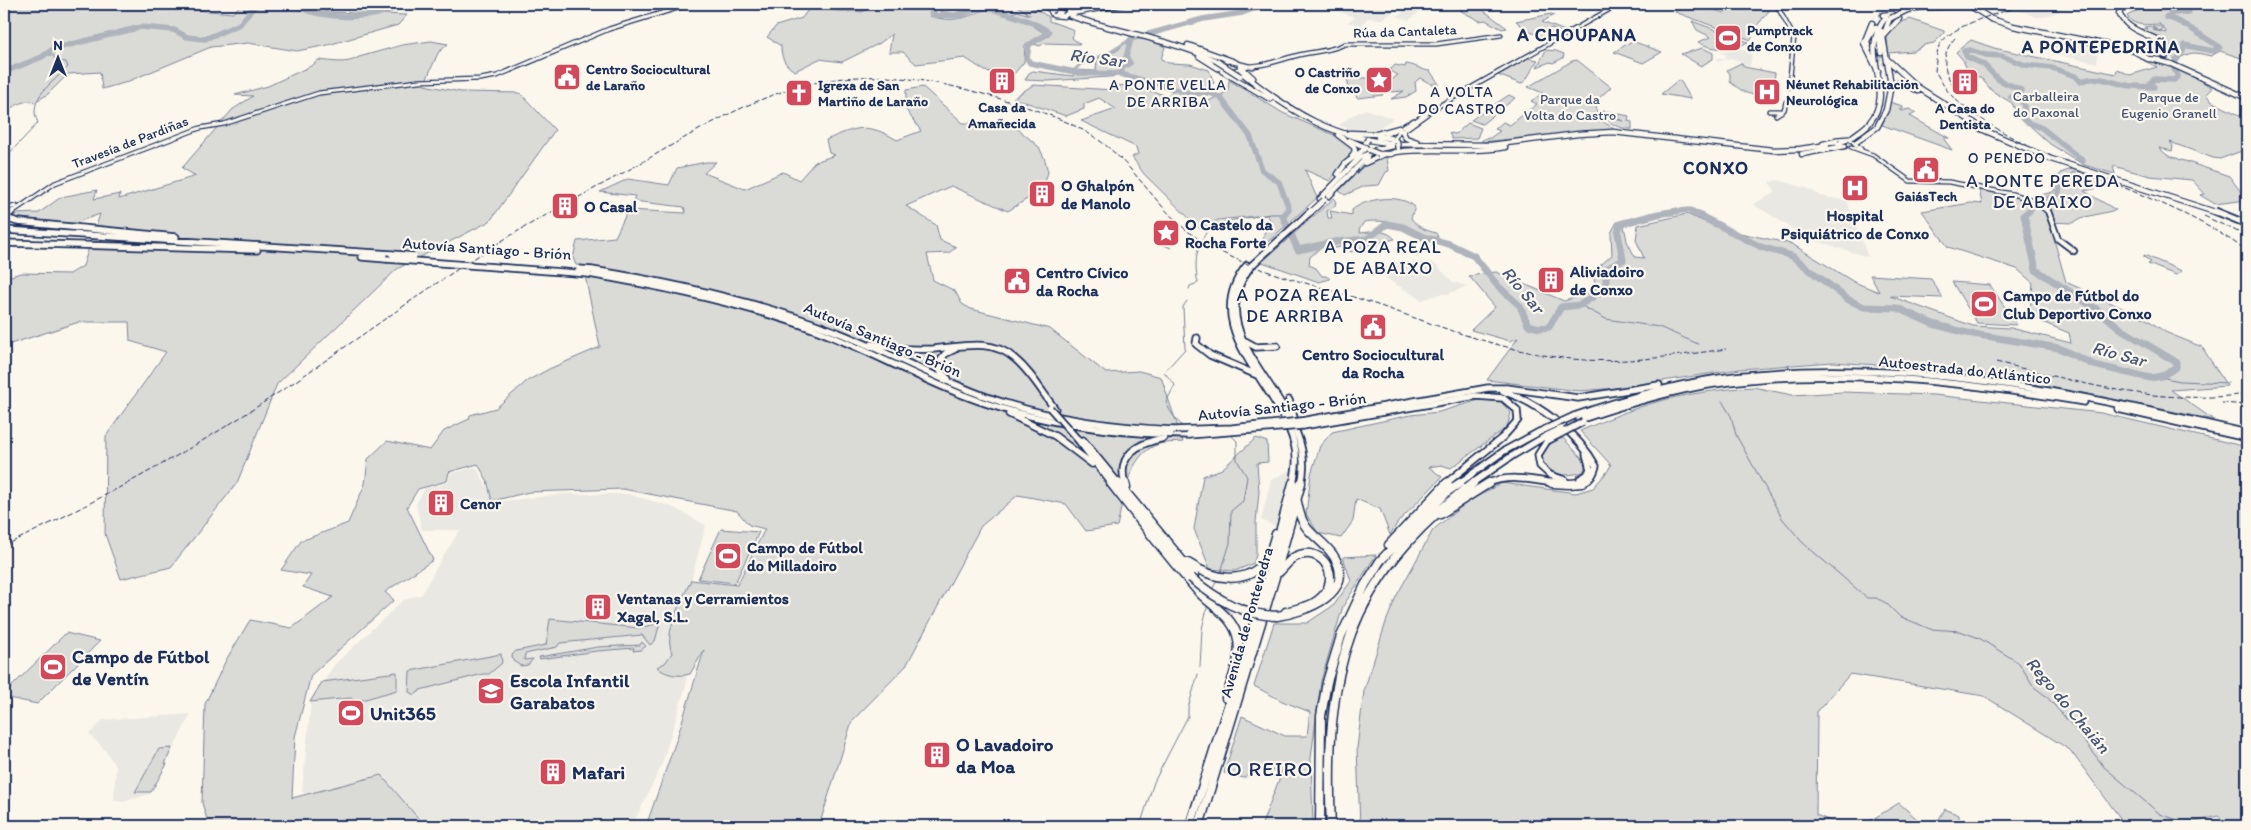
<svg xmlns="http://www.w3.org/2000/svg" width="2251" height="830" font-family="Itim,sans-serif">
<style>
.built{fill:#eae8e2}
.green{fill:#dadad7;stroke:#7a849a}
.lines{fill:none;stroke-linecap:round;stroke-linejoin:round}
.stream{stroke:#747e96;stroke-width:1}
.canal{stroke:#afb3bb;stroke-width:3}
.river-far1{stroke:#afb3bb;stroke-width:5.5}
.river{stroke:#afb3bb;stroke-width:7}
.highway-tunnel{stroke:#cecfd0;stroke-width:4.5;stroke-dasharray:4.5 2.5;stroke-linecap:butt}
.minor-far1-casing{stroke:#1b2f5e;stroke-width:5.5}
.minor-casing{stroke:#1b2f5e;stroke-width:8}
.major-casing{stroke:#1b2f5e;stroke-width:7}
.highway-far2-casing{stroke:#1b2f5e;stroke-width:7}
.highway-far1-casing{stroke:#1b2f5e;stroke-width:9}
.highway-casing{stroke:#1b2f5e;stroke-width:11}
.minor-far1{stroke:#fbf7ec;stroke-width:3}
.minor{stroke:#fbf7ec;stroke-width:4.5}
.major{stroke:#fbf7ec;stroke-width:4.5}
.highway-far2{stroke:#fbf7ec;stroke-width:4.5}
.highway-far1{stroke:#fbf7ec;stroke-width:5.5}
.highway{stroke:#fbf7ec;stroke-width:8}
.rail{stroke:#1b2f5e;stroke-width:1;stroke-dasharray:5.5 2.5;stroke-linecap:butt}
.major-bridge-casing{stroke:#1b2f5e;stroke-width:7;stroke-linecap:butt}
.highway-bridge-far2-casing{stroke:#1b2f5e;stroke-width:7;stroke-linecap:butt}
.highway-bridge-far1-casing{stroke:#1b2f5e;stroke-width:9;stroke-linecap:butt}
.highway-bridge-casing{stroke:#1b2f5e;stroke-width:11;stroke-linecap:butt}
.major-bridge{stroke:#fbf7ec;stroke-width:4.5}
.highway-bridge-far2{stroke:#fbf7ec;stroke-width:4.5}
.highway-bridge-far1{stroke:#fbf7ec;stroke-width:5.5}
.highway-bridge{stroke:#fbf7ec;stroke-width:8}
.labels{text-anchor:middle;stroke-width:4.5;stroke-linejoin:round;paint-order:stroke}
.far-poi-label{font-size:14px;font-weight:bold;fill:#1b2f5e;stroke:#fbf7ec;text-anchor:start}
.far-street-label{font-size:14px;fill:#1b2f5e;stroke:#fbf7ec}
.far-park-label{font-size:14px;fill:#415176;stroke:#fbf7ec}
.far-neighbourhood-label{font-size:15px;letter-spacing:1px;fill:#1b2f5e;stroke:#fbf7ec}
.poi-label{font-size:16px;font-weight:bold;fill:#1b2f5e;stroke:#fbf7ec;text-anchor:start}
.street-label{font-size:16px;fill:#1b2f5e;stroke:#fbf7ec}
.far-district-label{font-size:18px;font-weight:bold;letter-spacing:1px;fill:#1b2f5e;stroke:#fbf7ec}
.water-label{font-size:18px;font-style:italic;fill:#47577a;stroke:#fbf7ec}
.neighbourhood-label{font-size:18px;letter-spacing:1px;fill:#1b2f5e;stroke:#fbf7ec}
.near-poi-label{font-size:19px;font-weight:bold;fill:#1b2f5e;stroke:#fbf7ec;text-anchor:start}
.near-neighbourhood-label{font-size:21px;letter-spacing:1px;fill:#1b2f5e;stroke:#fbf7ec}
</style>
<rect width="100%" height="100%" fill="#fbf7ec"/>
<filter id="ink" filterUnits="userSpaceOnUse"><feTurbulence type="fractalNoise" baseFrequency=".02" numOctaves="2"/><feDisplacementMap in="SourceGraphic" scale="10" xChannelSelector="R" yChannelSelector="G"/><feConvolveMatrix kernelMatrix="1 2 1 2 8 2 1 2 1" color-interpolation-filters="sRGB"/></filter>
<g filter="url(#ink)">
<path class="built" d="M 1355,4 L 1434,4 L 1425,8 L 1409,20 L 1397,16 L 1404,12 L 1397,9 L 1383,19 L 1368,18 L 1361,26 L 1348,22 L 1355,17 L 1342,13 Z
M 2024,4 L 2076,4 L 2044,17 L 2036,17 L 2014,8 Z
M 2055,37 L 2062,39 L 2062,42 L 2097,46 L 2097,63 L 2053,54 Z
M 1743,49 L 1752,54 L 1750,66 L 1743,66 L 1742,62 L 1731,58 L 1717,62 L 1717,58 L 1726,58 L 1726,55 L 1720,51 Z
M 570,68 L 583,72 L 580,81 L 553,86 Z
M 1366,109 L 1393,119 L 1380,127 L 1383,129 L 1373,131 L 1353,131 L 1339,125 L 1351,116 Z
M 1778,180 L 1807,188 L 1821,196 L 1847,201 L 1868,257 L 1807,238 L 1753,204 L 1776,192 L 1769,182 Z
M 1430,262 L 1436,265 L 1453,282 L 1467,286 L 1448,294 L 1440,294 L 1422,300 L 1384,277 L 1393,266 L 1386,263 Z
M 476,467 L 495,502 L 564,494 L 627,494 L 670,506 L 706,525 L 689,588 L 686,686 L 661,767 L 632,826 L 386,826 L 383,818 L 302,792 L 311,700 L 335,664 L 402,601 L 422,594 L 440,561 L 460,530 L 422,530 L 416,504 L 425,488 L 448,483 L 450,474 Z
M 1292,469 L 1293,478 L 1277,527 L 1261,520 L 1271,480 Z
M 191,714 L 150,794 L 123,802 L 114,800 L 116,767 L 105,750 L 89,734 L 103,720 Z"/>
<path class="green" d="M 4,4 L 70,4 L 112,7 L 123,4 L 148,4 L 154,9 L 173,8 L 233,13 L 241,4 L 295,4 L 297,6 L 319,8 L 328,12 L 407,15 L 398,25 L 328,45 L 297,51 L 248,43 L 211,47 L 124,83 L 102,89 L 100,72 L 68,74 L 48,94 L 34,103 L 32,101 C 18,101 16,108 4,110 Z
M 878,4 L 930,4 L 930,16 C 953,23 965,18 986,9 L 1026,21 L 1044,33 L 1025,45 L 1024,62 L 1013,75 L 985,71 L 965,58 L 916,64 L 903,52 L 889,52 L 892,34 L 880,43 L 842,62 L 819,59 L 795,71 C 784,65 781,57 781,46 L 767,37 L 776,26 L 802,18 L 810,7 L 862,12 Z
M 1007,4 L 1027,4 L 1049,17 L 1049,21 L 1072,29 L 1074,31 L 1072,38 L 1080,44 L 1044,43 L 1040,46 L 1034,44 L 1048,36 L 1050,32 L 1028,19 L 1010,14 L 1017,11 L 1030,15 L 1019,7 Z
M 1461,4 L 1475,4 L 1507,28 L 1502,29 L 1485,20 L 1480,21 L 1461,11 Z
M 1683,4 L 1697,4 L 1724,13 L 1731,4 L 1772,4 L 1773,6 L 1755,28 L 1751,40 L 1675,12 Z
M 2149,4 L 2247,4 L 2247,60 L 2220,51 L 2211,56 C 2192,52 2193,51 2176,60 L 2168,54 L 2171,47 L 2168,43 L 2140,29 L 2148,29 L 2144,27 L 2150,26 L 2157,31 L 2153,30 L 2167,33 L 2162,26 L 2162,30 L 2159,31 L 2152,26 L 2161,26 L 2160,24 C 2148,24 2135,28 2127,16 Z
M 1551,14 L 1554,15 L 1542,22 L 1565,31 L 1562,33 L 1551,28 L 1548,30 L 1551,32 L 1546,39 L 1528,31 L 1516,21 Z
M 1910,19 L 1944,31 L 1944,33 L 1934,43 L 1924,45 L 1914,51 L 1888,53 L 1887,35 L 1897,24 Z
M 1692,21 L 1748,42 C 1734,50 1712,51 1698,42 L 1711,37 L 1697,30 Z
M 1130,37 L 1152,41 L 1165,47 L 1161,59 L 1168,63 L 1190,64 L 1209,70 L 1214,83 L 1193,90 L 1184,98 L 1205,103 L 1228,91 L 1229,80 L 1283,113 L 1341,138 L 1350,144 L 1353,149 C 1351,154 1335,174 1330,181 L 1305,170 L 1317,198 L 1263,246 L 1264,233 L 1272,222 L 1267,215 L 1218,220 L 1200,229 L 1144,174 L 1132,157 L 1138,154 L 1136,147 L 1081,121 L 1116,109 L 1099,98 L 1084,104 L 1084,109 L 1066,116 L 1013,98 L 1033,85 L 1114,90 L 1116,86 L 1130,85 L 1168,96 L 1173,90 L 1124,76 L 1048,81 L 1025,80 L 1029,73 L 1033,71 L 1073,76 L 1075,70 L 1096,71 L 1097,59 L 1118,50 Z
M 1971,40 L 1994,48 L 2116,74 L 2117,69 L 2130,75 L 2157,67 L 2143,60 C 2166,61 2188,74 2208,85 L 2212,88 L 2206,94 L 2211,101 L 2247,119 L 2247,149 L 2220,159 L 2213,158 L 2170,142 L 2173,146 L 2172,151 L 2159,148 L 2167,155 L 2229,176 L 2247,200 L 2215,204 L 2200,195 L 2205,194 L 2192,180 L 2150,176 L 2113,166 L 2115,174 L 2084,165 L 2050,144 L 2017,114 L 2012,103 L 1992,91 L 1982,79 L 1968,72 L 1963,60 L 1956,52 Z
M 431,41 L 448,44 L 438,53 L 424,85 L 461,92 L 520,93 L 555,130 L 490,221 L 397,269 L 277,384 L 237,483 L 171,567 L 121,579 L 105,534 L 106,436 L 166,352 L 130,341 L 129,322 L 79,322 L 4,346 L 4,278 L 21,273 L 70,274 L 83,266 L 100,214 L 75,223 L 63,223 L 14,217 L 16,214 L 39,213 L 61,197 L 97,190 L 94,199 L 120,194 L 119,199 L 196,176 L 182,168 L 232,110 L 253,96 L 235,95 L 268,86 L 313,65 L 318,60 C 332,61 347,65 359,57 L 402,45 Z
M 1632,41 L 1662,52 L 1643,63 L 1614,52 Z
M 1703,48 L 1713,53 L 1713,59 L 1701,66 L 1681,54 Z
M 1546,50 L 1556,51 L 1564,54 L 1563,58 L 1553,63 L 1550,62 L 1537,67 Z
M 1528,58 L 1538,60 C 1531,68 1530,78 1521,84 L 1498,75 Z
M 1577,60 L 1611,87 L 1597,100 C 1594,121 1602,119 1615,130 L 1592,131 L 1481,142 L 1483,139 L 1490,138 L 1500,131 L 1495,129 L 1503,122 L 1510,125 L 1537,104 L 1531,101 L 1543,93 L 1528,87 L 1572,61 Z
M 1741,63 L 1744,67 L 1775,73 L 1774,82 L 1762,88 L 1762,91 C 1751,100 1740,89 1730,82 L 1730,74 L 1727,70 Z
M 1406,64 C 1416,65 1423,71 1430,71 L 1439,84 L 1431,84 L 1420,78 L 1415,82 L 1416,91 L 1406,97 L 1391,99 L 1404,91 L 1392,92 L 1383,87 L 1398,75 L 1389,71 L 1395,65 L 1405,67 Z
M 1347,78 L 1373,78 L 1383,95 L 1358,98 L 1349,89 Z
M 1678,80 L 1681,82 L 1691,99 L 1661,94 Z
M 923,87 L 963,123 L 1009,123 L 1018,129 L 1039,147 L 1045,160 L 1048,172 L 1043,189 L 1008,211 L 951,186 L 906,206 L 936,225 L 940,240 L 956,247 L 949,253 L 927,254 L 933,280 L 955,291 L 962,304 L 971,309 L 1050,329 L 1106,373 L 1139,371 L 1161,377 L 1183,442 C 1175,443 1166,442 1159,444 C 1127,454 1124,499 1117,526 L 1086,531 L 1066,504 L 1018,495 L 981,526 L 906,666 L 852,721 L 819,826 L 646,826 L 677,738 L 704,650 L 690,674 C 679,677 665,675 657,667 L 665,663 L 672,653 C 663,631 682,601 691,580 L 737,585 L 765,529 L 749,525 L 737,511 L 623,489 L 529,492 L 492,501 L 487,480 L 478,464 L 449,472 L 447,481 L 418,489 L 407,507 L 433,560 L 385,592 L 394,600 L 311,675 L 295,737 L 292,798 L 381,775 L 425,826 L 209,826 L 202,803 L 205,704 L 226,660 L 250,620 L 292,628 L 333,597 L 303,587 L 311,575 L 281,570 L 301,541 L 348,523 L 365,484 L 368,459 L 387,441 L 430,450 L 444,431 L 469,419 L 470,415 L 496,408 L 527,381 L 549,369 L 600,347 L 583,266 L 576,265 L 573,258 L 577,241 L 615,237 L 628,210 L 686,213 L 684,207 L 633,201 L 635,196 L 600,192 L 628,179 L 669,185 L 677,168 L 706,162 L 716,162 L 704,173 L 745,189 L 783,172 L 799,180 L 815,162 L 835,155 L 829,153 L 826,140 C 856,127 867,122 897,140 L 921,131 L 906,110 L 906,90 Z
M 1509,95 L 1515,98 L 1482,124 L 1471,120 Z
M 1889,102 L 1903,106 L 1903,109 L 1899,109 L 1901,111 L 1909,109 L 1916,113 L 1910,116 L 1949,138 L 1943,138 L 1952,150 L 1882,125 L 1889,109 Z
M 1603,111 L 1614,113 L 1614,119 L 1624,121 L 1618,119 L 1619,114 L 1629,116 L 1628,121 L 1632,122 L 1632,129 C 1621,129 1605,124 1603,111 Z
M 1468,123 L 1481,128 L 1477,138 L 1452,139 L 1449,133 L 1456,134 Z
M 1380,157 L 1387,158 L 1389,171 L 1386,172 L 1379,185 L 1365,186 L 1345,195 L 1339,191 L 1364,166 Z
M 2072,169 L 2113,185 L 2084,191 L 2116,210 L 2081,218 L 2073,223 L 2049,222 L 2066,282 L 2148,320 L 2165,332 L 2202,347 L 2227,386 L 2171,390 L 2214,420 L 2089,394 L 1953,370 L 1833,362 L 1740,369 L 1617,388 L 1579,391 L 1487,380 L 1518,338 L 1510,341 L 1471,330 L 1495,307 L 1469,276 L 1496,272 L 1564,301 L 1596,291 L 1593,272 L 1612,255 L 1611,233 L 1617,222 L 1624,226 L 1627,241 L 1635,257 L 1644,258 L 1636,240 L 1638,225 L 1687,214 L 1721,229 L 1792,244 L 1854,282 L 1879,292 L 1870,275 L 1931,279 L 1943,298 L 1890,296 L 1973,326 L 2011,328 L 2071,343 L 2069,333 L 2042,322 L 2030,310 L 2033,283 L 2017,269 L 1948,247 L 1922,211 L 1971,203 L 1982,204 L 1979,189 L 2025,199 L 2053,192 L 2058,184 L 2055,179 L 2060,175 L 2060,173 Z
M 1334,198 L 1336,200 L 1335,206 L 1327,211 L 1328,218 L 1332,218 L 1330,211 L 1352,215 L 1352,210 C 1366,198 1400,193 1415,207 L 1411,218 C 1418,228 1425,230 1436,233 L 1438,237 C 1427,238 1421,234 1412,230 C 1397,223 1380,219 1364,222 L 1359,230 L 1360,233 C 1374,232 1384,228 1395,239 L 1381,242 L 1377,246 L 1368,245 L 1351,252 L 1344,246 L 1332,249 L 1329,246 L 1320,248 L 1310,257 L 1309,265 L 1316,268 L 1322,276 L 1326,276 L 1330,279 L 1319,282 L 1262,262 Z
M 2144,255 L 2182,271 L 2176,275 L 2148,264 L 2151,262 L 2144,257 Z
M 1952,282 L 1990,285 L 2017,325 L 1977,323 Z
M 1753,387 L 1792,395 L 1843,392 L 1934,395 L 2101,413 L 2247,447 L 2247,826 L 2230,826 L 2218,816 L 2180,826 L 2126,826 L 2070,750 L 1984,696 L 1850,674 L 1817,712 L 1816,815 L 1843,826 L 1360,826 L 1357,748 L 1364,691 L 1386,622 L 1396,597 L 1433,530 L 1467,502 L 1502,483 L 1576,493 L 1593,488 L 1607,472 L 1611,465 L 1580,431 C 1610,418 1640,405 1672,398 C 1699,392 1726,389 1753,387 Z
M 1479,400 L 1500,401 L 1511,413 L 1507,427 L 1451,468 L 1441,465 L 1429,467 L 1442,477 L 1398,522 L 1390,535 L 1380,509 L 1356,499 L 1353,521 L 1341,538 L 1318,533 L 1306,514 L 1311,474 L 1320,446 L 1332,432 L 1410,415 L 1439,412 Z
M 1256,438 L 1267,442 L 1268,462 L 1257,463 L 1259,492 L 1256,522 L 1256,554 L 1254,563 L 1235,571 L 1210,569 L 1194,529 L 1203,476 L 1222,469 Z
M 1563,438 L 1581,457 L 1586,465 L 1583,472 C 1567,477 1549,477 1541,459 C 1544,447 1551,442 1563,438 Z
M 721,529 L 759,532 L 735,583 L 698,579 Z
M 1376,555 L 1343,606 L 1321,681 L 1311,758 L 1313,826 L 1261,826 L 1282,772 L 1259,769 L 1244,778 L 1224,773 L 1242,716 L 1285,736 L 1307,736 L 1310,712 L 1282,701 L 1254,686 L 1274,623 L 1307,623 L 1334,605 L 1351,581 L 1343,557 Z
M 550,619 L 639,628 L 660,623 L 655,641 L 650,645 L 642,635 L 560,643 L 557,647 L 525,654 L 524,660 L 533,659 L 528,665 L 521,666 L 513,661 L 512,655 L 516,651 L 546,645 Z
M 66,633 L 100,641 L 37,704 L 4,697 L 4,694 Z
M 642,642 L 646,646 L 641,650 L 633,651 L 634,648 L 597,651 L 540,659 L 539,657 L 598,647 L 640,645 Z
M 501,654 L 502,663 L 489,674 L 483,674 L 420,690 L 419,692 L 414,695 L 409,692 L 410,671 Z
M 397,672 L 397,690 L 355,702 L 351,698 L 310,702 L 322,682 Z
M 172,748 L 165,764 L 167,764 L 151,792 L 135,792 L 159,749 Z
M 1899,803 L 1917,819 L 1931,826 L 1865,826 L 1868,822 Z
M 1945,809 L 1959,815 L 1959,826 L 1935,826 Z"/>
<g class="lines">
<path class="stream" d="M 1901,4 L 1905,9
M 4,159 L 38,123 C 26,98 53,83 68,67 L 66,62 L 56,61 L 53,55 L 48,55
M 1160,243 L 1171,248
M 1189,289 L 1190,286 L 1198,283 C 1193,260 1197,238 1216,223 L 1270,214 L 1285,214
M 1580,305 L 1606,319 L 1659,327 L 1698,344
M 2160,377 L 2180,381 L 2228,383
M 1722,401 L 1731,416 L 1736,435 L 1782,518 L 1802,542 L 1867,598 L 1876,598 L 1886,603 L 1899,616 L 1930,629 L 1960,631 L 1979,638 L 2019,663 L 2034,687 L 2046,696 L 2077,731 L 2104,767 L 2160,814 L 2195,826
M 1184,428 C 1176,420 1170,412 1166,402 L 1175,385 L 1164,372 L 1185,349 L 1183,307 L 1187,301
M 1221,572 L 1230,543 L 1231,511 L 1243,501 L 1247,477 L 1237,460 L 1237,441 L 1230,434
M 1212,590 L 1217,580
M 1200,667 L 1202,629 L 1208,604
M 1140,826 L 1154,782 L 1188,716 L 1188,708 L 1198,674"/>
<path class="canal" d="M 859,4 L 864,9
M 939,4 L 941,12 L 954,14 L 977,8
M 1072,72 L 1081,64 L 1109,53 L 1131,39"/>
<path class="river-far1" d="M 292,4 C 314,17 347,18 372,15 C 384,13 397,7 409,4
M 807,4 C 830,7 852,15 873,4
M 934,4 L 934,15 L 959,16 L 980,7 L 985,7 C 1007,14 1030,19 1049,32 L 1029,45 L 1027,58 L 1030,63 L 1080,73 L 1120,74 L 1193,94 L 1209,93 L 1220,97 L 1250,136 L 1262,170 L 1279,182 L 1289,209 L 1286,213
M 2214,4 L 2222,4
M 2176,61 L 2183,51 L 2184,45 L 2213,51 L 2220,47 C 2202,37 2185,22 2166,17 L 2173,13 L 2188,12 L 2181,9 L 2191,4
M 4,72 L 42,57 L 53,49 L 141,27 L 174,30 L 187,37 L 205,39 L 240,24 L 256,4
M 1120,74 L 1122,72 L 1120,69 L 1130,63 L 1126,57 L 1131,39 L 1203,19 L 1242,13 L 1267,4
M 2083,161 L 2042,128 L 2027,122 L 2020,116 L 2025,113 L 2023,102 L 2011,97 L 2021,95 L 2021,90 L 1999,80 L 1983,64 L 1967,57 L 1964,51 L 1970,50 L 1986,55 L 2002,56 L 2025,65 L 2052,68 L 2075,76 L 2080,82 C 2097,74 2109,82 2126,85 C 2135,87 2145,86 2154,87 L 2150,83 L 2154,79 L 2174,80 L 2178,76 L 2174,69
M 1668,213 L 1688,210 L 1693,213
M 2027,213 L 2037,202 L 2058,195 L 2061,184 L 2074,174"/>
<path class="river" d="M 1287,211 L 1283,216 L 1298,250 L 1335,242 L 1367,239 L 1387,224 L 1403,227 L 1423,237 L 1449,244 L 1474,256 L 1497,285 L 1520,306 L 1528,325 L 1540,328 L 1549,327 L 1561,307 L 1580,305 L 1606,288 L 1606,269 L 1623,260 L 1618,233 L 1620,224 L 1658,214 L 1677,211
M 1691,211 L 1761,247 L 1792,256 L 1847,299 L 1864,307 L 1897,308 L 1933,324 L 1967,333 L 2059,348 L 2094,365 L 2150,378 L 2162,376 L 2176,367 L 2176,362 L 2121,329 L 2098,310 L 2036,270 L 2024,215 L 2029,211"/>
<path class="highway-tunnel" d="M 1872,53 L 1894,72
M 1849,142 L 1855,139"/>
<g class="minor-far1-casing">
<path id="minor-far1" d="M 1776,4 L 1794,37 L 1789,87
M 1229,61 L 1249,66 L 1227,72 L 1217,66 L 1220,63 Z
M 1249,66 L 1253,67
M 1249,66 C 1266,66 1279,60 1295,56 C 1312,51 1329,52 1345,44 L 1436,44 L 1501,35
M 1769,111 L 1780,111
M 1423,115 L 1619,4
M 1776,115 L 1784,110 L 1786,102
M 1382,137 L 1414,120
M 1394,140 L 1400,129
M 1845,146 L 1837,143 L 1836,139 L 1849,138 L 1861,149
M 1851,147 L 1873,155 L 1910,181 L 1949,182 L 2012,194 L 2033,200 L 2049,213
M 4,209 L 16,206
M 11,213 L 55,183 L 200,128 L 224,124 L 319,93 L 419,81 L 480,79 L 497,76 L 609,29 L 691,4"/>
</g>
<g class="minor-casing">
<path id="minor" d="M 2048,211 L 2058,239 L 2074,251
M 7,217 L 13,211"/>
</g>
<g class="major-casing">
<path id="major" d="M 1039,4 C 1096,29 1158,35 1215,60
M 2135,4 L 2122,9 L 2119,13 C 2126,30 2147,34 2162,42 L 2165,46 L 2165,55
M 1980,5 L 1984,4
M 1972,7 L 1991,19 L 2013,26 L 2143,52
M 1051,11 L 1053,15 L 1064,16
M 1068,11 L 1067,14 L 1123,4
M 1188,45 L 1235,62
M 2136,52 L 2148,59 L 2160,60
M 2142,55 L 2143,52 L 2154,51 L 2166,56
M 1199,56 L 1218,68
M 2156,60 L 2171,64 L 2247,98
M 1240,66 L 1253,78
M 1222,71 L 1270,99
M 1241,72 C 1291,113 1335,140 1401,144
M 1349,133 L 1377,134 L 1399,128
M 1378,137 L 1390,138 L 1397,142
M 1349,140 L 1365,147
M 1379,154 L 1391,154 L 1398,150"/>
</g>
<g class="highway-far2-casing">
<path id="highway-far2" d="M 1910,6 L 1924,5
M 1922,7 L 1970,6
M 1883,15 L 1892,14 L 1899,19 L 1885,35
M 1872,23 L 1864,43 L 1878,71
M 1881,31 L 1879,38 L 1881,53
M 1869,49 L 1867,41 L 1875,27
M 1888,60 L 1916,86 L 1976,124
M 1891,85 L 1893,83 L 1906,84 L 1918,91
M 1338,135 L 1354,147 L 1355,151 L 1352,156
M 1852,137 C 1858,132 1866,128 1870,122 C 1894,93 1865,61 1878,30 C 1880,26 1883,21 1886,17
M 1417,142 L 1406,138 L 1402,131 L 1426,114
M 1841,142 L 1846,140
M 1855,143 L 1877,127 L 1886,110 L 1891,85 L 1883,37 L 1889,20
M 1823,144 L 1836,141
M 1396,152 C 1432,147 1469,154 1505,147
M 1802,154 L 1845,146
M 1365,163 L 1382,155
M 1338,174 L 1346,163 L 1366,148
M 1329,196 L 1367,157
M 1320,199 L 1359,158 L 1378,149 L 1404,144 L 1491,145 L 1578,134 L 1613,132 L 1773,150 L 1800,149 L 1827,145"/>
</g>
<g class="highway-far1-casing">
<path id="highway-far1" d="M 4,213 L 8,219 L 18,222 L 176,237
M 4,230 L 392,254
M 4,243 L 257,250
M 362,257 L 386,259
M 1247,265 C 1196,327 1278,383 1294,443 C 1298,457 1296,470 1293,484
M 1251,266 C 1191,342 1323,404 1301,484
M 592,270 C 674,283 756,301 834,331 C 886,351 935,378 987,397 C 1047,419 1110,427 1173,430
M 589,274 C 665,287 741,303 813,329 C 864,348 912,375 963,395 C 1035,423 1111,434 1189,435
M 1197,338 L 1196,344 L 1210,355 L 1257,375
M 1245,341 L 1256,347 L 1277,346
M 872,344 C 892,349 912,350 933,349 C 961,347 991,338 1014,358 C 1031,372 1042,392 1055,409
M 948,379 L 940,371 L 939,363 L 945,354 L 955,349
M 1503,391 C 1538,403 1578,433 1596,466 C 1593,477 1589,481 1578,484
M 1289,400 L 1295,421
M 2118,409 L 2247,438
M 1009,414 L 1055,436 L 1092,464
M 1574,416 C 1626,398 1680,382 1735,376 C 1908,357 2080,393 2247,433
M 1579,420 C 1623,405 1668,391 1714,384 C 1838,366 1962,382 2084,402
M 1301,421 L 1488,388 L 1507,388 L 1578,398 L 1659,385
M 1303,426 L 1476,396 L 1503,398 L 1517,410 L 1518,420 L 1503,437 L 1445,484
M 1083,440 L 1119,484
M 1079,441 L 1112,484
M 1547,441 L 1538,455 L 1540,466 L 1550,475 L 1565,480
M 1580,479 L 1587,475 L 1590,469 L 1586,454
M 1125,484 C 1116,454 1139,443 1164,438
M 1458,484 L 1504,451 L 1539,432
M 1471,484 L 1512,456 L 1544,437
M 1486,484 C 1511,473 1536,481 1561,484"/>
</g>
<g class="highway-casing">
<path id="highway" d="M 1111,483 C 1139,519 1167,556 1197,590 C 1210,605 1231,615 1237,635 C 1243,656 1232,679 1226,698
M 1118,483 L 1194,575
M 1125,483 L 1126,487
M 1552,483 L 1569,484 L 1582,483
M 1440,514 L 1489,483
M 1389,545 L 1447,483
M 1188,563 C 1212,579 1246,587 1266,560 C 1271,553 1273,543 1276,534
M 1279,572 C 1283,568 1288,562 1293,558 C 1324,540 1348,585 1312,604 C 1305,608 1294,609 1286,612
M 1277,616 C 1305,612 1359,593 1333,555 C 1316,532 1303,536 1297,502
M 1190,826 L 1263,596 L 1293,483
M 1199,826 L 1275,577 L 1301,483
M 1320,826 L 1321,716 L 1327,682 L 1341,636 L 1365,585 L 1380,561 L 1448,491 L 1460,483
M 1331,826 C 1324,670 1345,582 1473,483"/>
</g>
<use href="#minor-far1" class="minor-far1"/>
<use href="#minor" class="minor"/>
<use href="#major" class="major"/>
<use href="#highway-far2" class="highway-far2"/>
<use href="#highway-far1" class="highway-far1"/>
<use href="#highway" class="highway"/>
<path class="rail" d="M 2027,4 C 2002,13 1956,22 1940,44 C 1936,51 1936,63 1935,71 C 1940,79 1945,89 1952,96 C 1968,112 1989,124 2008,135 C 2085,179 2174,198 2247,251
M 1955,38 C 1940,55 1943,71 1955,89
M 2204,216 L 2247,236
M 1996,362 C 2083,383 2156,406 2247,394
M 2222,403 L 2247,405
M 4,546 C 85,507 165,465 241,417 C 323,365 400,306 481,254 C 527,224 576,199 623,173 C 688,137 751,94 824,81 C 889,69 952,84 1014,103 C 1048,114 1082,125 1109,148 C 1144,178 1165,220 1205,243 C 1249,270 1301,281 1350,296 C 1423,319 1495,351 1572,359 C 1623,364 1675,356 1726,349"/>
<g class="major-bridge-casing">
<path id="major-bridge" d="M 1051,11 L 1055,9
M 1064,16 L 1067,14
M 1215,60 L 1240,76
M 1366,142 L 1368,139
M 1397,142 L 1398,150
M 1369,150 L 1379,154"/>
</g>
<g class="highway-bridge-far2-casing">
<path id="highway-bridge-far2" d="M 1891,18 L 1907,10 L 1922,7
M 1972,125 L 2051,159 L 2218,213
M 1310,213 L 1324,200"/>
</g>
<g class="highway-bridge-far1-casing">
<path id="highway-bridge-far1" d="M 2215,211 L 2247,224
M 392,254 L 414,256
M 386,259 L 589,274
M 1251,266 L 1311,211
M 579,269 L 592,270
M 1050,408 L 1079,441
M 1173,430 L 1232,428 L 1301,421
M 1539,432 L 1574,416
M 1189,435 L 1303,426
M 1544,437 L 1561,429
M 1547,441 L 1583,422"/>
</g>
<g class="highway-bridge-casing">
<path id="highway-bridge" d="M 1191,578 C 1217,600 1243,615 1277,616"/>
</g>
<use href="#major-bridge" class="major-bridge"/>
<use href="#highway-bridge-far2" class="highway-bridge-far2"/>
<use href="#highway-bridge-far1" class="highway-bridge-far1"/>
<use href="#highway-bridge" class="highway-bridge"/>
</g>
</g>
<defs>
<g id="stadium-square" transform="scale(1.4375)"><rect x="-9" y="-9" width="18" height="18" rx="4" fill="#d1495b" stroke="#fbf7ec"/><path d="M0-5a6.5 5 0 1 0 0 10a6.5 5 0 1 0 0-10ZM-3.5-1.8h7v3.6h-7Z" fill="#fff"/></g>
<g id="civic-square" transform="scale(1.4375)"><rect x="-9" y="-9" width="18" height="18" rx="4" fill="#d1495b" stroke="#fbf7ec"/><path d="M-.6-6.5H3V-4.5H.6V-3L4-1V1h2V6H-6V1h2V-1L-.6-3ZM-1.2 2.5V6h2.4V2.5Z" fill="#fff"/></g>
<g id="sight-square" transform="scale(1.4375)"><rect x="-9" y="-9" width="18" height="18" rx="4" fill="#d1495b" stroke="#fbf7ec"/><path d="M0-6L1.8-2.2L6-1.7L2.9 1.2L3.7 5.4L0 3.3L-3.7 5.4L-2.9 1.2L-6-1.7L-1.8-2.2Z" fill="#fff"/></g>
<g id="building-square" transform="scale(1.4375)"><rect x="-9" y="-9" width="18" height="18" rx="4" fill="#d1495b" stroke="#fbf7ec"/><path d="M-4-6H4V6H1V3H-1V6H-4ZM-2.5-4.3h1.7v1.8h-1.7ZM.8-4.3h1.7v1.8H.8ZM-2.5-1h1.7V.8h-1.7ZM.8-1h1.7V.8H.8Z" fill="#fff"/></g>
<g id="hospital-square" transform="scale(1.4375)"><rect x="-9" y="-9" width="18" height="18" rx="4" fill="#d1495b" stroke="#fbf7ec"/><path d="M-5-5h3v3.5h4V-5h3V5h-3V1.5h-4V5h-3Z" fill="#fff"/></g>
<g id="church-square" transform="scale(1.4375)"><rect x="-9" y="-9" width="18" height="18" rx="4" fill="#d1495b" stroke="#fbf7ec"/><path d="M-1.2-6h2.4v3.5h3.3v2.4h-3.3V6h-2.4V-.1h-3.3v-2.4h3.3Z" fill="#fff"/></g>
<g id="school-square" transform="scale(1.4375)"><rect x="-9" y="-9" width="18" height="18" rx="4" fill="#d1495b" stroke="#fbf7ec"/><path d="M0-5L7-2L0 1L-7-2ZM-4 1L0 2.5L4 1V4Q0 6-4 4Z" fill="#fff"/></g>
</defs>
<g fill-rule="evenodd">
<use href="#stadium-square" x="1728" y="38"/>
<use href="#civic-square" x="567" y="77"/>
<use href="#sight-square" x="1379" y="80"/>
<use href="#building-square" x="1002" y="81"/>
<use href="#building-square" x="1965" y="82"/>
<use href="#hospital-square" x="1767" y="92"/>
<use href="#church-square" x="799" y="93"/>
<use href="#civic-square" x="1926" y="170"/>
<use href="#hospital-square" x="1855" y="188"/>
<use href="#building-square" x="1042" y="194"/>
<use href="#building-square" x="565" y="206"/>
<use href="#sight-square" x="1166" y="233"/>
<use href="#building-square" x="1551" y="280"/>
<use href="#civic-square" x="1017" y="281"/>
<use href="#stadium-square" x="1984" y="304"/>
<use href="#civic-square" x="1373" y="327"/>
<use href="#building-square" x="441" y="503"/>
<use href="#stadium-square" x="728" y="556"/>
<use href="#building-square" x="598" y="607"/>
<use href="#stadium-square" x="53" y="667"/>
<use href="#school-square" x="491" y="691"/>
<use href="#stadium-square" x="351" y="713"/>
<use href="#building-square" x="937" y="755"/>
<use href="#building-square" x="553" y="772"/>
</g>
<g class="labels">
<g class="far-poi-label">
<text x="1747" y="35">Pumptrack<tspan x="1747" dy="16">de Conxo</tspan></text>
<text x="586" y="74">Centro Sociocultural<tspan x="586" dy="16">de Laraño</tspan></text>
<text x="1360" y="77" text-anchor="end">O Castriño<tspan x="1360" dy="16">de Conxo</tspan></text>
<text x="1786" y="89">Néunet Rehabilitación<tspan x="1786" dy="16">Neurológica</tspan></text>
<text x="818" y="90">Igrexa de San<tspan x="818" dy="16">Martiño de Laraño</tspan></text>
<text x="1002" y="112" text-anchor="middle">Casa da<tspan x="1002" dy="16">Amañecida</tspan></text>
<text x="1965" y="113" text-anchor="middle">A Casa do<tspan x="1965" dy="16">Dentista</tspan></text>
<text x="1926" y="201" text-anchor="middle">GaiásTech</text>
</g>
<g class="far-street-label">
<text transform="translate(1405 31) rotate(-2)" y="5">Rúa da Cantaleta</text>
<text transform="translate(130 142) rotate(-21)" y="5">Travesía de Pardiñas</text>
</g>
<g class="far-park-label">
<text x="2046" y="101">Carballeira<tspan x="2046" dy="16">do Paxonal</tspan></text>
<text x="2169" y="102">Parque de<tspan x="2169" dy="16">Eugenio Granell</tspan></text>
<text x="1570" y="104">Parque da<tspan x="1570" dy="16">Volta do Castro</tspan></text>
</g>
<g class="far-neighbourhood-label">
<text x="1168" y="90">A PONTE VELLA<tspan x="1168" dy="17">DE ARRIBA</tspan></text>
<text x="1462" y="97">A VOLTA<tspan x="1462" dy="17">DO CASTRO</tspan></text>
<text x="2007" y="163">O PENEDO</text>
</g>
<g class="poi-label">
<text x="1061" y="191">O Ghalpón<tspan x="1061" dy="18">de Manolo</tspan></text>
<text x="584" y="212">O Casal</text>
<text x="1855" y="221" text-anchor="middle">Hospital<tspan x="1855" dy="18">Psiquiátrico de Conxo</tspan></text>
<text x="1185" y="230">O Castelo da<tspan x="1185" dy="18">Rocha Forte</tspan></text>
<text x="1570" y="277">Aliviadoiro<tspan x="1570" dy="18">de Conxo</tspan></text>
<text x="1036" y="278">Centro Cívico<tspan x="1036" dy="18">da Rocha</tspan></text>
<text x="2003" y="301">Campo de Fútbol do<tspan x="2003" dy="18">Club Deportivo Conxo</tspan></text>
<text x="1373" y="360" text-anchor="middle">Centro Sociocultural<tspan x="1373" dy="18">da Rocha</tspan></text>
<text x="460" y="509">Cenor</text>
<text x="747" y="553">Campo de Fútbol<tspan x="747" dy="18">do Milladoiro</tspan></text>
<text x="617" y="604">Ventanas y Cerramientos<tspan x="617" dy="18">Xagal, S.L.</tspan></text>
</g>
<g class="street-label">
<text transform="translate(487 248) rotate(4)" y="6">Autovía Santiago - Brión</text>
<text transform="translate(883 339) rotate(23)" y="6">Autovía Santiago - Brión</text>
<text transform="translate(1965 369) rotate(6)" y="6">Autoestrada do Atlántico</text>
<text transform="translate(1282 406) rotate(-6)" y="6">Autovía Santiago - Brión</text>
<text transform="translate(1246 622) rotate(-74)" y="6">Avenida de Pontevedra</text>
</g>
<g class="far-district-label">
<text x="1577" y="41">A CHOUPANA</text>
<text x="2101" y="53">A PONTEPEDRIÑA</text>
<text x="1716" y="174">CONXO</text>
</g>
<g class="water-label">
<text transform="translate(1097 58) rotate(7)" y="6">Río Sar</text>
<text transform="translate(1523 290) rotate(50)" y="6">Río Sar</text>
<text transform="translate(2119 354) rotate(15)" y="6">Río Sar</text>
<text transform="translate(2068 705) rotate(50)" y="6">Rego do Chaián</text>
</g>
<g class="neighbourhood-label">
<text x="2043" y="187">A PONTE PEREDA<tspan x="2043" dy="21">DE ABAIXO</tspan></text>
<text x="1383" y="253">A POZA REAL<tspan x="1383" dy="21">DE ABAIXO</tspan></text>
<text x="1295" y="301">A POZA REAL<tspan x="1295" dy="21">DE ARRIBA</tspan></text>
</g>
<g class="near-poi-label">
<text x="72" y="663">Campo de Fútbol<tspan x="72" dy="22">de Ventín</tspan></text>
<text x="510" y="687">Escola Infantil<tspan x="510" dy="22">Garabatos</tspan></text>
<text x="370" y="720">Unit365</text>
<text x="956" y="751">O Lavadoiro<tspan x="956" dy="22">da Moa</tspan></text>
<text x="572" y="779">Mafari</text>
</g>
<g class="near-neighbourhood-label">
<text x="1270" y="776">O REIRO</text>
</g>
</g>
<rect width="2251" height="830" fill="none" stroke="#fbf7ec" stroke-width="20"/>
<rect x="10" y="10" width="2231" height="810" fill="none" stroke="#1b2f5e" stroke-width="2" filter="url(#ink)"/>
<g transform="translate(58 58)" stroke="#fbf7ec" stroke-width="4" paint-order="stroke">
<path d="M0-4L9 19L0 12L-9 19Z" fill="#1b2f5e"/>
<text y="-8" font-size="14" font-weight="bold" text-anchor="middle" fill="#1b2f5e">N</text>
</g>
</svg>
